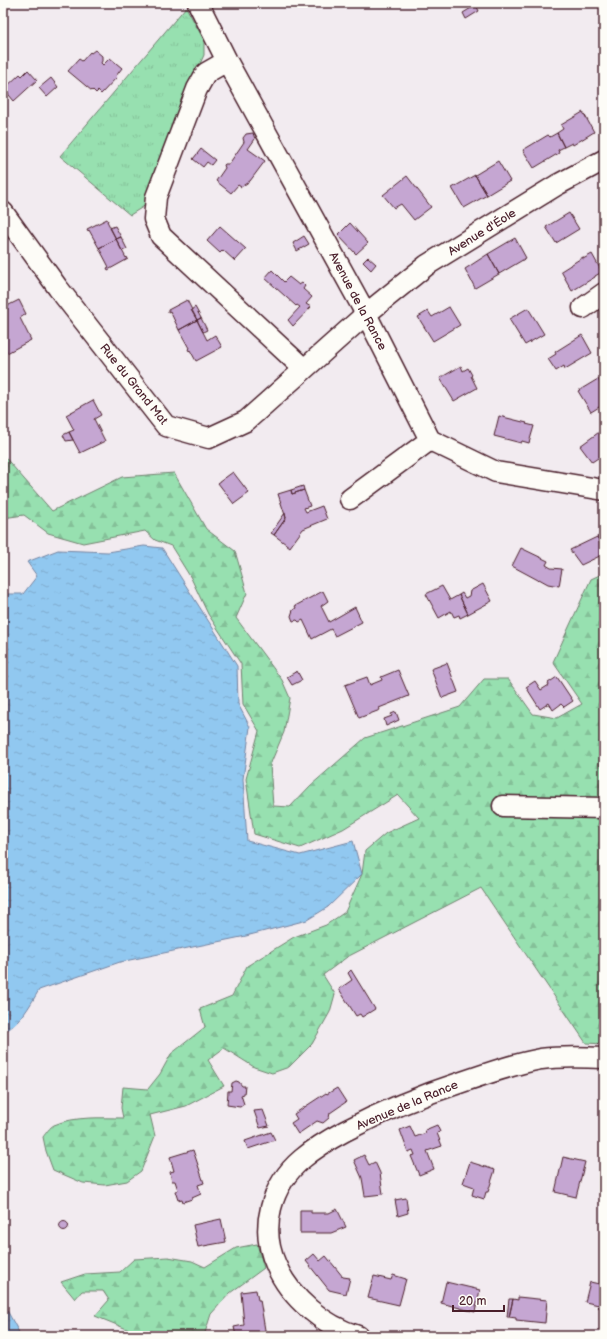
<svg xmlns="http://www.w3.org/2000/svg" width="607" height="1339" font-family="'Balsamiq Sans',sans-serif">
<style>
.grass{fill:url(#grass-tufts);stroke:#70806e}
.forest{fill:url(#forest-firs);stroke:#70806e}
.water{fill:url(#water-ripples);stroke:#7584a1}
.building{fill:#c5a6d2;stroke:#4a1f2b}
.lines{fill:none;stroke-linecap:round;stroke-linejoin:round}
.minor-casing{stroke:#4a1f2b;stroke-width:23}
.minor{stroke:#fdfcf7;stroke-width:20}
.labels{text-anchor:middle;stroke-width:3.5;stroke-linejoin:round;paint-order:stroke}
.street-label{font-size:12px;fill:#4a1f2b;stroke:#fdfcf7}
</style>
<defs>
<pattern id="grass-tufts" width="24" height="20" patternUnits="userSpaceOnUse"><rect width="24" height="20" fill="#97e0b0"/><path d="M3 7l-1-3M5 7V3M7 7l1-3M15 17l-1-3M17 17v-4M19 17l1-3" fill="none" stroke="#84c098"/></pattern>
<pattern id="forest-firs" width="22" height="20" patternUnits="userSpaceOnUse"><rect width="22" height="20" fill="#97e0b0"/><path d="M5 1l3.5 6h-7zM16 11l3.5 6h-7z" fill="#84c098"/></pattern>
<pattern id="water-ripples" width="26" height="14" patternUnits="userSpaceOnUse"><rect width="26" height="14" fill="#91c8f0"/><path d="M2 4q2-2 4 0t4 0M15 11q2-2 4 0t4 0" fill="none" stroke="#7fabce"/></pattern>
</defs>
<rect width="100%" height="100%" fill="#f2ebf0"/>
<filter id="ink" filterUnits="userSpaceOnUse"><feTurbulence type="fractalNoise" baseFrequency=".025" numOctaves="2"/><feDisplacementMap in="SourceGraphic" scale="8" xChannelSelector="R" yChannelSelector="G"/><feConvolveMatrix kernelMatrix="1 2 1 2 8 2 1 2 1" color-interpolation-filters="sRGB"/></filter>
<g filter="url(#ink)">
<path class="grass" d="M 186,7 L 204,40 L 204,55 L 199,66 L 169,149 L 146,205 L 130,215 L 60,156 Z"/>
<path class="forest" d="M 3,455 L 52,511 L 122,477 L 174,473 L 206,529 L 235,551 L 247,593 L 236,618 L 282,680 L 290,698 L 284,732 L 270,765 L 273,806 L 290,807 L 310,786 L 365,738 L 460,707 L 484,679 L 508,679 L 533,714 L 557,718 L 582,704 L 553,662 L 591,579 L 604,573 L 604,1044 L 586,1043 L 481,888 L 347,957 L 323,975 L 335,994 L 330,1012 L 312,1044 L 289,1067 L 272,1073 L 254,1067 L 224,1048 L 208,1060 L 224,1086 L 186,1106 L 150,1115 L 155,1136 L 141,1171 L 127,1181 L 105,1185 L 83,1183 L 53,1170 L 46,1151 L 43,1137 C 46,1133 50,1127 54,1125 C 75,1116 101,1118 123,1118 L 121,1108 L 123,1087 L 148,1089 L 160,1074 L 171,1054 L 205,1027 L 200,1009 L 232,996 L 247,966 L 294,937 L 326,925 L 345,912 L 362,874 L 365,851 L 386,833 L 419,818 L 398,795 L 343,829 L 300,848 L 254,834 L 246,779 L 259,731 L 243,704 L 241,664 L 208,614 L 191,578 L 171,546 L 155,540 L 145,531 L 83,543 L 48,533 L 24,515 L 3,518 Z
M 257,1244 L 264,1268 L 230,1293 L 211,1314 L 204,1336 L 144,1336 L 95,1316 L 109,1300 L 103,1291 L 82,1291 L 75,1299 L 61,1282 L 85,1274 L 120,1272 L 134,1259 L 168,1257 L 192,1261 L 205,1267 L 236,1248 Z"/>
<path class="water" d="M 144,546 L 162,548 L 237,666 L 238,704 L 250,727 L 243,779 L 247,841 L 300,855 L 353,841 L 362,874 L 328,907 L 307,920 L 246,936 L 120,962 L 39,990 C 30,1005 20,1025 3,1032 L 3,594 L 23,594 L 37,576 L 27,562 L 58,550 L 108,552 Z
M 3,1303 L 21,1336 L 3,1336 Z"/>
<path class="building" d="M 476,5 L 479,11 L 466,19 L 463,13 Z
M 95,50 L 102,56 L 102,61 L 101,63 L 103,65 L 110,58 L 122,68 L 116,76 L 117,77 L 101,94 L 98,91 L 96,93 L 93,90 L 92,91 L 68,71 L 79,59 L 82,61 L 90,52 L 91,53 Z
M 28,70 L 37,80 L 14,101 L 4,89 L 20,74 L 22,76 Z
M 51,78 L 58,87 L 47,97 L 39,88 Z
M 583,112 L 594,132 L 573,145 L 572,143 L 564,147 L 557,133 L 563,129 L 561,125 Z
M 253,133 L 255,139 L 248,149 L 265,161 L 250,181 L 241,187 L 238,185 L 231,193 L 216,181 L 225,168 L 224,165 L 225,164 L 229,164 L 244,142 L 243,138 L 246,134 Z
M 557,133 L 564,147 L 558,150 L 559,153 L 534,168 L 523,150 L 548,135 L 550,137 Z
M 201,149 L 215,160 L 211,165 L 207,162 L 203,167 L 193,159 Z
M 498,161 L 510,181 L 487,195 L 475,175 Z
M 475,175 L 487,195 L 464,208 L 452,188 Z
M 407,176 L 431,207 L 414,220 L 401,204 L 394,208 L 383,195 Z
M 569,213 L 579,229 L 556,243 L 546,227 Z
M 107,219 L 108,221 L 107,221 L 116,239 L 99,248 L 89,230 L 88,231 L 87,229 Z
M 350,223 L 368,243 L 356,254 L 338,235 Z
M 115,226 L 121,237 L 116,239 L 110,228 Z
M 220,226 L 246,249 L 235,261 L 223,250 L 220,253 L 207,241 Z
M 304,236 L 309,244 L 297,251 L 293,243 Z
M 121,237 L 127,249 L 122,251 L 116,239 Z
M 515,238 L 526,258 L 499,274 L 488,254 Z
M 116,239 L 126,258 L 127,257 L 128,259 L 108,270 L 107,268 L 109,267 L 99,248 Z
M 488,254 L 499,274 L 475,288 L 465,269 Z
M 592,254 L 602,272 L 595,276 L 595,277 L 572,291 L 561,271 L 583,257 L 583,259 Z
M 368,257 L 376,264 L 371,270 L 363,262 Z
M 272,270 L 284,282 L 289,277 L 299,285 L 302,283 L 305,286 L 303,289 L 312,297 L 306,304 L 311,307 L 293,326 L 288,320 L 300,307 L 297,305 L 296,306 L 265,278 Z
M 19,300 L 26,314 L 20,318 L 31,340 L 7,353 L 3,347 L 3,308 Z
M 187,300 L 197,320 L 179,330 L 170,311 L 168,312 L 168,310 Z
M 195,307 L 201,318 L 197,320 L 191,310 Z
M 449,307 L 460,325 L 433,341 L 418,317 L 428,311 L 432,317 Z
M 528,308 L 544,334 L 525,345 L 509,319 Z
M 201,318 L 207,330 L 203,332 L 197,320 Z
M 197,320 L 207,340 L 215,335 L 222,347 L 196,361 L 190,350 L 189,351 L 188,349 L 189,348 L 179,330 Z
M 582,335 L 592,353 L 565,369 L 564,366 L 556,371 L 548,359 L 556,354 L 555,352 Z
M 461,366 L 463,371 L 468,368 L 472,375 L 471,376 L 477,388 L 454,401 L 440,378 Z
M 598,379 L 603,388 L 601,389 L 604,394 L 604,404 L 591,412 L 578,391 Z
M 93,400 L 101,415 L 94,419 L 105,441 L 80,453 L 69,432 L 74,430 L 66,415 Z
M 499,416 L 527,423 L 526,424 L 534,426 L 529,443 L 522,441 L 521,443 L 494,436 Z
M 602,430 L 604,432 L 604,454 L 592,462 L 580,446 Z
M 69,432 L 73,440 L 66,441 L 63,435 Z
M 233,472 L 249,493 L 234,504 L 218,483 Z
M 303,486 L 304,490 L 292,494 L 291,490 Z
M 291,490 L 292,494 L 304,490 L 310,506 L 304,508 L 306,512 L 322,506 L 327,519 L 303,529 L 290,547 L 274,535 L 286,518 L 278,494 Z
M 285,513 L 286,518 L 274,535 L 271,533 Z
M 604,533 L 604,549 L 597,537 Z
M 597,537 L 604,549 L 604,554 L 581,565 L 570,550 Z
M 521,548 L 548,561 L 546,565 L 551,568 L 562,569 L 559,586 L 548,584 L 539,579 L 538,580 L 512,566 Z
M 483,584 L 492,601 L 468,614 L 459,595 L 462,593 L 465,598 L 469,596 L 470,591 Z
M 442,586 L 450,600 L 459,595 L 468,614 L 460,618 L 459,615 L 454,617 L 451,611 L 439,618 L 426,594 Z
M 323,591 L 328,601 L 321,606 L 329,622 L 355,607 L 362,622 L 335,636 L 331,629 L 312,639 L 303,620 L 299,622 L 297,620 L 293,621 L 291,616 L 293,610 L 296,608 L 295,606 Z
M 447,663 L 458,692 L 442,698 L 431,669 Z
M 398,670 L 409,696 L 379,708 L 380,710 L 359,718 L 345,685 L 367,677 L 370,685 L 382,680 L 381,677 Z
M 297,671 L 302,680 L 292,685 L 287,677 Z
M 557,677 L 573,701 L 564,707 L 561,704 L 553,710 L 549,703 L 540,709 L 526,687 L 535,681 L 541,690 L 549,685 L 548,683 Z
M 396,712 L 399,720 L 386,726 L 384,719 L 392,716 L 391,714 Z
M 351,970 L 375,1009 L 362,1017 L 360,1014 L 356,1016 L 339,989 L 352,980 L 348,973 Z
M 236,1081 L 239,1082 L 242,1086 L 245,1086 L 244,1094 L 241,1095 L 244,1104 L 240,1107 L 227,1105 L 228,1091 L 231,1091 L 232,1083 Z
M 337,1088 L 346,1102 L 330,1113 L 329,1118 L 323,1123 L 317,1121 L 298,1134 L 291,1123 L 297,1119 L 294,1114 L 326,1093 L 327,1094 Z
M 263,1110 L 269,1126 L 260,1128 L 254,1111 Z
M 437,1125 L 440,1132 L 437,1133 L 442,1146 L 427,1151 L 434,1169 L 419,1175 L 411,1156 L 415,1155 L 413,1150 L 408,1152 L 400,1130 L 410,1126 L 415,1137 L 426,1133 L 425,1130 Z
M 271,1132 L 275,1140 L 248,1149 L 245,1141 Z
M 193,1150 L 204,1183 L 198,1185 L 201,1194 L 192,1198 L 192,1199 L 183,1202 L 182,1199 L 178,1200 L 175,1191 L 178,1190 L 175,1181 L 172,1181 L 170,1172 L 174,1171 L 170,1157 Z
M 364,1155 L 369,1165 L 375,1162 L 380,1173 L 383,1194 L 365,1196 L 362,1178 L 354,1160 Z
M 563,1157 L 585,1162 L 576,1197 L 555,1192 Z
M 470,1162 L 495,1170 L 488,1192 L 486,1192 L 484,1199 L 472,1195 L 474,1187 L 463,1183 Z
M 406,1198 L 408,1213 L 398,1216 L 395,1200 Z
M 337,1209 L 346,1227 L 331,1233 L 300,1233 L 300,1210 L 311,1210 L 311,1213 L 329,1213 Z
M 221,1219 L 226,1242 L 198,1247 L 193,1225 Z
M59.5 1226a4.5 4.5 0 1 1 9 0a4.5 4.5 0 1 1-9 0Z
M 314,1254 L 320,1261 L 326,1256 L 343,1277 L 350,1278 L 346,1294 L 329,1290 L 306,1261 Z
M 393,1275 L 406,1279 L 399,1305 L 368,1298 L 374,1276 L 391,1280 Z
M 446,1282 L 480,1290 L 475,1312 L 441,1303 Z
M 590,1282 L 604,1285 L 604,1309 L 598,1307 L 599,1305 L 585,1302 Z
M 256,1290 L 258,1300 L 260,1300 L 266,1336 L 236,1336 L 234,1327 L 244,1325 L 241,1292 Z
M 518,1297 L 547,1300 L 545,1323 L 516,1320 L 516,1318 L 509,1317 L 513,1299 L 518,1300 Z
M 509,1299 L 513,1299 L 509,1317 L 507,1317 Z"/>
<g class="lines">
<g class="minor-casing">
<path id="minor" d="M 198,3 L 227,61 L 366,314 L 430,440 L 496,472 L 604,490
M 227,61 L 206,73 L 197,89 L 156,197 L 154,219 L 161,236 L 304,369
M 3,212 L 58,288 L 166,426 L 209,438 L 246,421 L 366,314 L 427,265 L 557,185 L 604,160
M 583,308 L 604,293
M 350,499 L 430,440
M 503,806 L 604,808
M 358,1336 C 324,1326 290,1298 276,1265 C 259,1228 271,1185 302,1159 C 315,1148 330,1139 345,1131 C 383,1111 422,1095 462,1082 C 488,1073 514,1064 541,1059 C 562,1056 583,1057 604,1058"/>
</g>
<use href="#minor" class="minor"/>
</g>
</g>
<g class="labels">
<g class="street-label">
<text transform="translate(482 232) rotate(-32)" y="4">Avenue d'Éole</text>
<text transform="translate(358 301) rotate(62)" y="4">Avenue de la Rance</text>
<text transform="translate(134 384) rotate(51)" y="4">Rue du Grand Mat</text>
<text transform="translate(407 1105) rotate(-23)" y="4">Avenue de la Rance</text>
</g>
</g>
<rect width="607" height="1339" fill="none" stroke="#fdfcf7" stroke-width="16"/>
<rect x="8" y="8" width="591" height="1323" fill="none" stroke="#4a1f2b" stroke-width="1.5" filter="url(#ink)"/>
<path d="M453 1305v6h51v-6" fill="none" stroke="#4a1f2b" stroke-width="2"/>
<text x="459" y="1305" font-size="12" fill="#4a1f2b" stroke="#fdfcf7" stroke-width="3" paint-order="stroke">20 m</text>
</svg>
